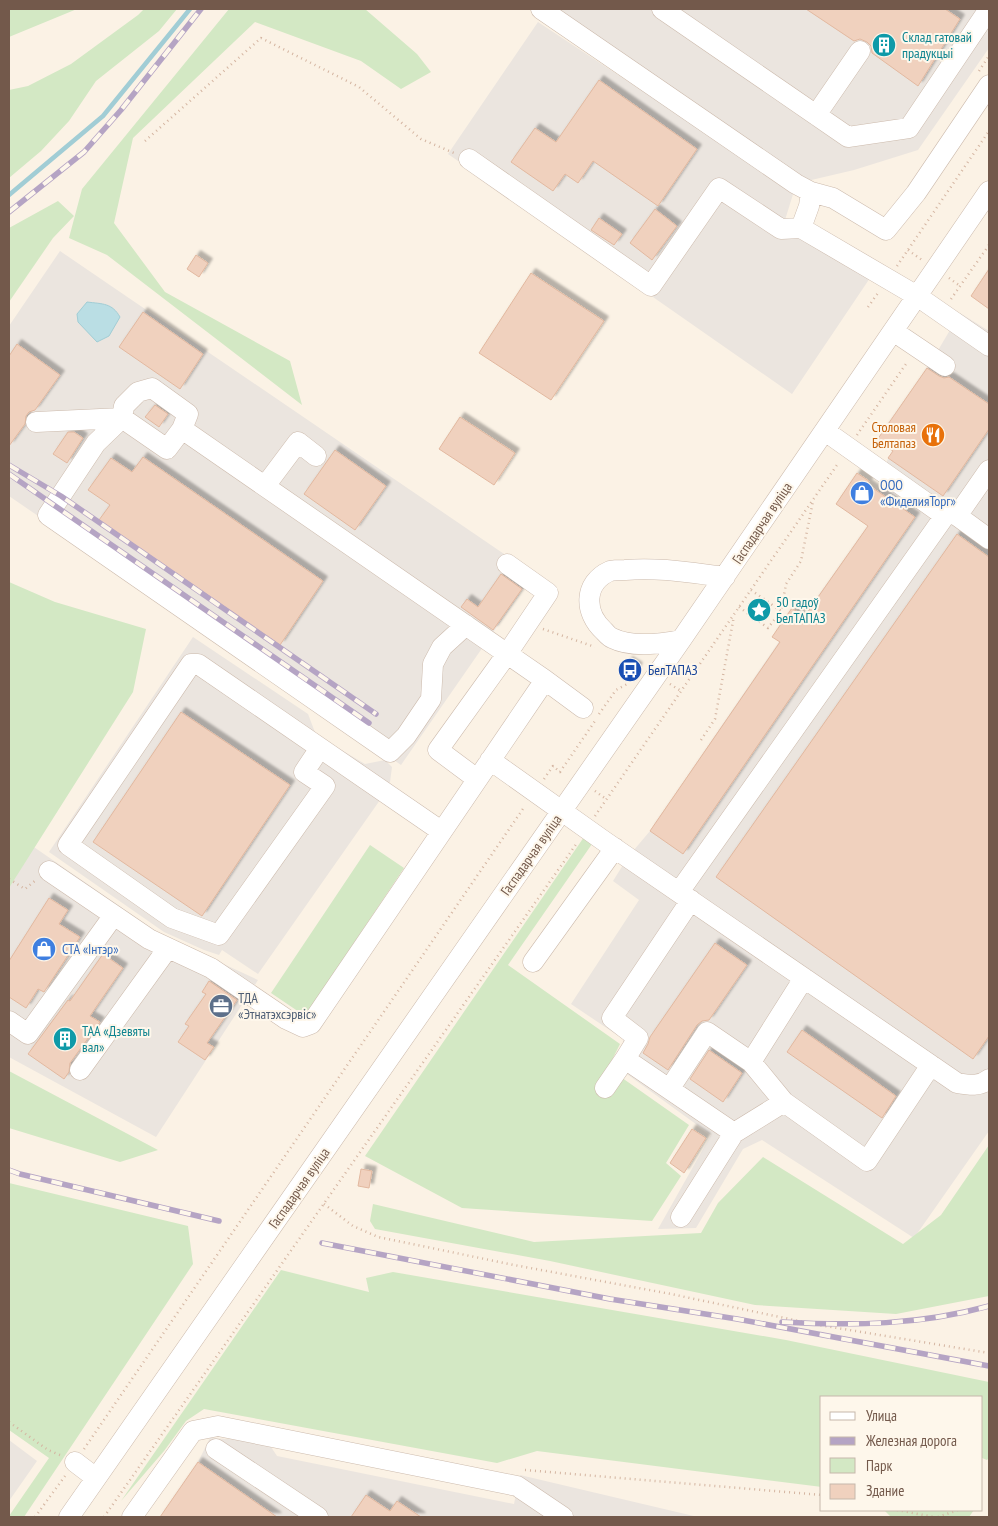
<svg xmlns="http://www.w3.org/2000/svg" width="998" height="1526" font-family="'PT Sans Narrow',sans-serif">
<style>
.industrial{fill:#ebe5df}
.green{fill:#d3e8c4}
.water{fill:#badee4;stroke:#a1cdd5}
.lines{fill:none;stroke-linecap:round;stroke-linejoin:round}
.stream{stroke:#a1cdd5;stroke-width:4.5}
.building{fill:#f0d1be;stroke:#e2b89f;filter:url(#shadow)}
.minor-casing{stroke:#ccbaac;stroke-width:21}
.path{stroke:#d4b5a1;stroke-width:2.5;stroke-dasharray:1 4;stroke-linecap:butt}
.minor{stroke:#fff;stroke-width:20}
.rail-casing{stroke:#b5a4c4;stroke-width:5.5}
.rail{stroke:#fef7eb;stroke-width:4;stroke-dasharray:11;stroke-linecap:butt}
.labels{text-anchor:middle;stroke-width:4;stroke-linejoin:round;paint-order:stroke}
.culture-label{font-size:14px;fill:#0d838f;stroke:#fef7eb;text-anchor:start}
.food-label{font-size:14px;fill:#c56008;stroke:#fef7eb;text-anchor:end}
.shop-label{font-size:14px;fill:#366cbe;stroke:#fef7eb;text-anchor:start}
.street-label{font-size:14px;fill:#73594b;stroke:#fef7eb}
.transit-label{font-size:14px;fill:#164399;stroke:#fef7eb;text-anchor:start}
.service-label{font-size:14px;fill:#4e5e75;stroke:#fef7eb;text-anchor:start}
</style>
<defs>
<filter id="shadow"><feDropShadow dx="4.5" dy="-4.5" stdDeviation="1" flood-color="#0004"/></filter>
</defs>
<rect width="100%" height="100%" fill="#fbf2e5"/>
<path class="industrial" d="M 554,9 L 989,9 L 989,48 L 918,150 L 854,170 L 807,181 Z
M 538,22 L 794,191 L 785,220 L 870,278 L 792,394 L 448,154 Z
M 60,251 L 507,556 L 526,585 L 401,765 L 9,496 L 9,326 Z
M 960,313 L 989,331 L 989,1131 L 914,1238 L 762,1140 L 743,1149 L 696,1228 L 658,1229 L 711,1135 L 613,1064 L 624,1047 L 623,1039 L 571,1004 L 639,900 L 613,881 L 628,857 L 650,831 L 779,642 L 792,608 L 804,616 L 868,526 L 888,458 L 893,451 L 877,440 L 930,364 Z
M 193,637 L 308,714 L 316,735 L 365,764 L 385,760 L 392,767 L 390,782 L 380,800 L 258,974 L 222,950 L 219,955 L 204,950 L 164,932 L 49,852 Z
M 28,843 L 163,936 L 258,980 L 156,1137 L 9,1057 L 9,856 Z
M 210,1438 L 267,1441 L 277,1456 L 514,1504 L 520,1475 L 698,1517 L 160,1517 L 198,1462 Z
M 9,1440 L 37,1461 L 9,1501 Z"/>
<path class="green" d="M 9,9 L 77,9 L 9,37 Z
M 144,9 L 177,9 L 159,31 L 96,81 L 69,121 L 41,151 L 9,178 L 9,90 L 28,86 L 71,64 L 138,15 Z
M 229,9 L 365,9 L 417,54 L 431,72 L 401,89 L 361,61 L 255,22 L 133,138 L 114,223 L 165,292 L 290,361 L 302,405 L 107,255 L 69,238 L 82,189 Z
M 58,201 L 74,216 L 53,238 L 9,302 L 9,228 Z
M 9,582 L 55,602 L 146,629 L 133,692 L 9,888 Z
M 584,837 L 592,844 L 508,965 L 620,1044 L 608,1068 L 689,1125 L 666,1163 L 681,1176 L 652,1221 L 462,1208 L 365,1156 Z
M 370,845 L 404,868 L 305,1016 L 271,993 Z
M 9,1071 L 158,1150 L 120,1162 L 9,1128 Z
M 989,1145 L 989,1296 L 896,1314 L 755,1305 L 550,1261 L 375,1229 L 370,1221 L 373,1204 L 534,1242 L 701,1233 L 718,1203 L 763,1157 L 903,1244 L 941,1215 Z
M 9,1183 L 188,1226 L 193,1264 L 24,1517 L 9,1517 L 9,1516 L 49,1458 L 9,1430 Z
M 281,1270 L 369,1292 L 366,1278 L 393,1272 L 786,1340 L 989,1382 L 989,1458 L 987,1460 L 982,1458 L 982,1397 L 822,1397 L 822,1487 L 537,1451 L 497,1463 L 204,1409 L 186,1421 L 164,1451 L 121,1501 Z
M 884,1510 L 974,1510 L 969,1517 L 891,1517 Z"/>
<path class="water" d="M 87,302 C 103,304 112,303 120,317 L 109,336 L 97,342 L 78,322 L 77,314 Z"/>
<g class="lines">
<path class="stream" d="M 9,195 L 103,116 L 190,9"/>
</g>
<path class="building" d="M 806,9 L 945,9 L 960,19 L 918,86 L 872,53 L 871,46 L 867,42 L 860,39 L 854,41 Z
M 599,80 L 697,149 L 658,206 L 593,161 L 578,183 L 565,174 L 553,191 L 511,162 L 535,128 L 556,142 Z
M 655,209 L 677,226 L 652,260 L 630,243 Z
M 599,218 L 622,234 L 614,245 L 591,230 Z
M 196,255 L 208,263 L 199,277 L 187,269 Z
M 989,269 L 989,309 L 971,296 Z
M 531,273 L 604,321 L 551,400 L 479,353 Z
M 143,312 L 203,354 L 180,389 L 119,347 Z
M 17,344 L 60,375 L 35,410 L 29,412 L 26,416 L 25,424 L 9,446 L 9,356 Z
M 927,368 L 939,376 L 944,378 L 949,377 L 989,404 L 989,429 L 943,496 L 888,458 L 893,451 L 877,440 Z
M 155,405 L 168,414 L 159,427 L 145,417 Z
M 460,417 L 515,453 L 494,485 L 439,449 Z
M 68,432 L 74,432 L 83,438 L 67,463 L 53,454 Z
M 335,450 L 386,486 L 355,530 L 304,494 Z
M 143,457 L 323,581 L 280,645 L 99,520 L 110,505 L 88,490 L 111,458 L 132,472 Z
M 857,473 L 869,481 L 867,484 L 915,517 L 683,854 L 650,831 L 780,642 L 772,637 L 792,608 L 804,617 L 868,526 L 836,504 Z
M 957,534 L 989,557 L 989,1036 L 973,1059 L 716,877 Z
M 501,574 L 522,589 L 493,630 L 461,607 L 467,599 L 478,607 Z
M 628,661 L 638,667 L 631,678 L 621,672 Z
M 181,712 L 290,785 L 202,916 L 93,842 Z
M 49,898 L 68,910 L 59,924 L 80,937 L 44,992 L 38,989 L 26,1008 L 9,997 L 9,961 Z
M 715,943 L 747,965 L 709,1020 L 702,1021 L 697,1025 L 668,1070 L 643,1053 L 648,1044 L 650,1037 Z
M 103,954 L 123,968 L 90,1016 L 100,1022 L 70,1063 L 69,1072 L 64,1079 L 28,1054 L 68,1000 L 70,1001 Z
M 209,981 L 237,1000 L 207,1043 L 214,1047 L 205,1060 L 178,1042 L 189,1026 L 185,1024 L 206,994 L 202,992 Z
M 802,1030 L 896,1096 L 882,1118 L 787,1052 Z
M 709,1050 L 742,1073 L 723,1102 L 690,1079 Z
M 692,1129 L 706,1138 L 684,1173 L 670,1163 Z
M 361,1169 L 372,1171 L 369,1188 L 358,1186 Z
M 198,1462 L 277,1517 L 160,1517 Z
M 366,1495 L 390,1511 L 397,1501 L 421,1517 L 351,1517 Z"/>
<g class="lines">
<g class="minor-casing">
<path id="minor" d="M 541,9 L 796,184 L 811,192 L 833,198 L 886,230 L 916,193 L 989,85
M 662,9 L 848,137 L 909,128 L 989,9
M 816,115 L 860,51
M 469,159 L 651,286 L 719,188 L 781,229 L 801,228 L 917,296 L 989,346
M 801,228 L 809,206 L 811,192
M 893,331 L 945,366
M 36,422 L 122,418 L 167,449 L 182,429 L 545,680 L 583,708
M 182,429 L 188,414 L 152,388 L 138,392 L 124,406 L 122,418 L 96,443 L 48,515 L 390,752 L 406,736 L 431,699 L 433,664 L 442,647 L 466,625
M 825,431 L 945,516
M 265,486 L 298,442 L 316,456
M 957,516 L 989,470
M 681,640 C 660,644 632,648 612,638 C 609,637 606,633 604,631 C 584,613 583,583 610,571 C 614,570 620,570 625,570 C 659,567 692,573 725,577
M 320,748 L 304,772 L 325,786 L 219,935 L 172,918 L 68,845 L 191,664 L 198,664 L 441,831
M 490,760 L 604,841 L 957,1083 C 969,1085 980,1087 989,1079
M 477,779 L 438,750 L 507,654 L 548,593 L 507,564
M 49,871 L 149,939 L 211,968 L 286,1019 L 303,1027 L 311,1024 L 545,680
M 679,892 L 949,510 L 989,539
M 691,900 L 612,1018 L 638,1038 L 625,1059 L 734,1133 L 784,1102 L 867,1161 L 931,1065
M 533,962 L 615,848
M 9,1021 L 28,1034 L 114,915
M 80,1070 L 168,948
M 605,1088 L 625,1059
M 670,1088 L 707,1032 L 751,1062
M 784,1102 L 751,1062 L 804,978
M 681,1217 L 734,1133
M 216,1449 L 318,1517
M 75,1462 L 96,1478
M 69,1517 L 681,640 L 989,191
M 132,1517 L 193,1431 L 218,1426 L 517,1486 L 563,1517"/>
</g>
<path class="path" d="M 979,71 L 989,56
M 145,141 L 261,38 L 359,87 L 421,139 L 454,153
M 908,250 L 922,260
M 897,266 L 989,131
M 949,278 L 960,286
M 951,299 L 989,245
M 868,307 L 878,293
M 857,435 L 908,361
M 751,590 L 781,611
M 739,607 L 768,628 L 781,611 L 786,584 L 801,561 L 813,501
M 543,629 L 595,647
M 670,684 L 681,691
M 599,714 L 616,690 L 629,683
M 701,740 L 715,719 L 734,616
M 544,779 L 553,766 L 560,772 L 595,721
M 595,791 L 606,799
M 595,816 L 839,462
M 9,879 L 25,889 L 36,880
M 324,1204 L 353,1226 L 378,1237 L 514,1265 L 671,1294 L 813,1324 L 989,1353
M 9,1422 L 48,1450 L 60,1455
M 84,1449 L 525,806
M 525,1470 L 822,1495
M 897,1510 L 934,1517
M 35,1517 L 65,1476
M 104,1517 L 577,843
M 938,1517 L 958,1510"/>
<use href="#minor" class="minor"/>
<g class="rail-casing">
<path id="rail" d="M 9,212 L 84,152 L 121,110 L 201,9
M 9,465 L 61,496 L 376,714
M 9,474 L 369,723
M 9,1170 L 20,1174 L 219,1221
M 322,1243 L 610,1299 L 737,1319 L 989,1366
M 782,1322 C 853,1326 920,1325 989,1306"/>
</g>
<use href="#rail" class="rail"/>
</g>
<defs>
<g id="building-disc" transform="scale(1.25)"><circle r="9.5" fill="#0f9aa8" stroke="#fef7eb"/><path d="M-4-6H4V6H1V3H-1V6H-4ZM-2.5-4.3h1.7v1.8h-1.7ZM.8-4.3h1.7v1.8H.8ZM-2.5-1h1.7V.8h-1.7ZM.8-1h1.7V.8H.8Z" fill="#fff"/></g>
<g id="restaurant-disc" transform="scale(1.25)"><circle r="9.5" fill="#e8710a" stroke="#fef7eb"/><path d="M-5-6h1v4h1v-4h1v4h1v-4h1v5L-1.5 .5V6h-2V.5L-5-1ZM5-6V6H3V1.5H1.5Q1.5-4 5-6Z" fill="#fff"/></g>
<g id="shop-disc" transform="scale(1.25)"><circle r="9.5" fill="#3f7fe0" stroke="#fef7eb"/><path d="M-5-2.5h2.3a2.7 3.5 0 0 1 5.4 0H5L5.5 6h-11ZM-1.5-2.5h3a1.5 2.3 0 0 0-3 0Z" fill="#fff"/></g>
<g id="sight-disc" transform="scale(1.25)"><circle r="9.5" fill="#0f9aa8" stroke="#fef7eb"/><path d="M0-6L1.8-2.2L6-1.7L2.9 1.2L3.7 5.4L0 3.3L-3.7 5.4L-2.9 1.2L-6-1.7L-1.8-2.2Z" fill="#fff"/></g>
<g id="bus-disc" transform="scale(1.25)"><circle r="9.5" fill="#1a4fb4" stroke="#fef7eb"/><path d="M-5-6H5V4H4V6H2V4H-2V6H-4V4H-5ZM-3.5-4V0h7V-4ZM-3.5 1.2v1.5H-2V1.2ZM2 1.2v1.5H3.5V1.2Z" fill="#fff"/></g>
<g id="office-disc" transform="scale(1.25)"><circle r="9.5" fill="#5c6f8a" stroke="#fef7eb"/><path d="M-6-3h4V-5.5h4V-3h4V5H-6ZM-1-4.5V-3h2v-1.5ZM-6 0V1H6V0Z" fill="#fff"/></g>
</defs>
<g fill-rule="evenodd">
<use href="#building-disc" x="884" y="45"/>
<use href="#restaurant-disc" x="933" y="435"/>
<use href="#shop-disc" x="862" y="493"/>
<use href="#sight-disc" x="759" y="610"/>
<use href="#bus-disc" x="630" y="670"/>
<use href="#shop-disc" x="44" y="949"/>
<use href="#office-disc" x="221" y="1006"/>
<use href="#building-disc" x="65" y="1039"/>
</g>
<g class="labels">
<g class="culture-label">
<text x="902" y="42">Склад гатовай<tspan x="902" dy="16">прадукцыі</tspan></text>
<text x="776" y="607">50 гадоў<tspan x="776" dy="16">БелТАПАЗ</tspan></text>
<text x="82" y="1036">ТАА «Дзевяты<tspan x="82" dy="16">вал»</tspan></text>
</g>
<g class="food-label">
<text x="916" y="432">Столовая<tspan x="916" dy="16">Белтапаз</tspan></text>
</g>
<g class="shop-label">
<text x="880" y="490">ООО<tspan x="880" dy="16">«ФиделияТорг»</tspan></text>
<text x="62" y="954">СТА «Інтэр»</text>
</g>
<g class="street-label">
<text transform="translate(762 523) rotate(-56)" y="5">Гаспадарчая вуліца</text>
<text transform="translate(531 855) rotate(-55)" y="5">Гаспадарчая вуліца</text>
<text transform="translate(299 1188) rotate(-55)" y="5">Гаспадарчая вуліца</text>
</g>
<g class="transit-label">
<text x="648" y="675">БелТАПАЗ</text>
</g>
<g class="service-label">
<text x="238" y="1003">ТДА<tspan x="238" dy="16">«Этнатэхсэрвіс»</tspan></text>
</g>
</g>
<rect width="998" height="1526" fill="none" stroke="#73594b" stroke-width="20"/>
<rect x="820" y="1396" width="162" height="115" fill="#fef7eb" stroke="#c6b8ab"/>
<rect x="830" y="1412" width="25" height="8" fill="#ffffff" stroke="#c6b8ab"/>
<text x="866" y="1421" font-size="15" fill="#73594b">Улица</text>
<rect x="830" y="1437" width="25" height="8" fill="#b5a4c4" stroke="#c6b8ab"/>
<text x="866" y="1446" font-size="15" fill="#73594b">Железная дорога</text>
<rect x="830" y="1458" width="25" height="15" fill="#d3e8c4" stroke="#c6b8ab"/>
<text x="866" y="1471" font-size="15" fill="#73594b">Парк</text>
<rect x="830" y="1484" width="25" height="15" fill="#f0d1be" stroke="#c6b8ab"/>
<text x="866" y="1496" font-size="15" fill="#73594b">Здание</text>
</svg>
